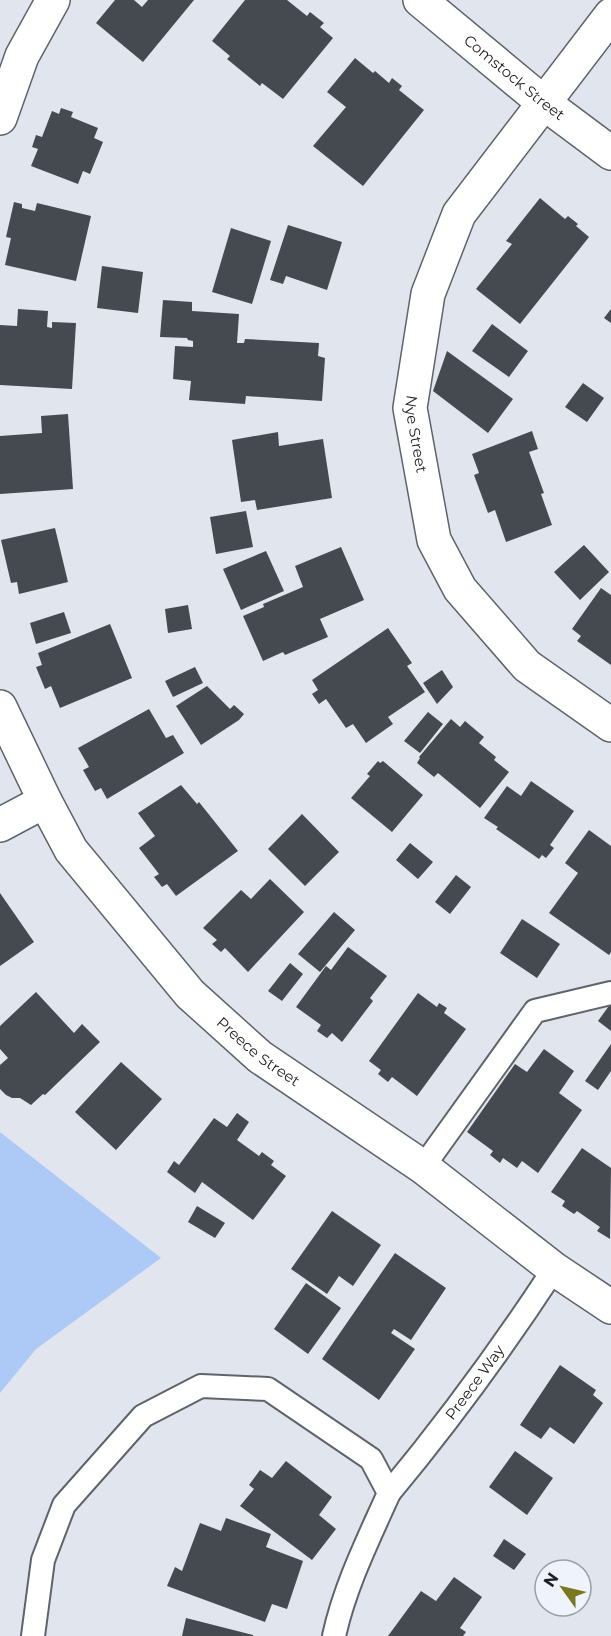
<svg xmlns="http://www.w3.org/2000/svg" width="611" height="1636" font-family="Montserrat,sans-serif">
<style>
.green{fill:#adcaf6}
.building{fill:#454a51}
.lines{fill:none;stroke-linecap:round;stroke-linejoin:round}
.service-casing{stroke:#5f646b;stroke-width:26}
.minor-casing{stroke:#5f646b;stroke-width:36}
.service{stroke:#fff;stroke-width:22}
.minor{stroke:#fff;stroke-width:33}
.labels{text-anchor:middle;stroke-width:6;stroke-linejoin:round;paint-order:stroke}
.street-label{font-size:15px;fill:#1d1f22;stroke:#eef3fc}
</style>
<rect width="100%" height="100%" fill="#e1e6ee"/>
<path class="green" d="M 0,1132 L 161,1258 L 36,1349 L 0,1393 Z"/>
<path class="building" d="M 115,0 L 134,0 L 142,7 L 148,0 L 194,0 L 143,62 L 96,23 Z
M 245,0 L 287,0 L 307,16 L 310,12 L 324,23 L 320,27 L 333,38 L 283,99 L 262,83 L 260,86 L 227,59 L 230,56 L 212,41 Z
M 355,58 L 373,73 L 375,71 L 389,83 L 392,78 L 402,86 L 399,90 L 424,110 L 363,186 L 313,146 L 346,107 L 327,92 Z
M 61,108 L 73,112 L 71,117 L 98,128 L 94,138 L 103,142 L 90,174 L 83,171 L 78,184 L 31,166 L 38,149 L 32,147 L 36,135 L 42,137 L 52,111 L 59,114 Z
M 540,198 L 565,219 L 568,216 L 578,224 L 576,226 L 589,237 L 520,324 L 476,289 L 512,244 L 506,241 Z
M 14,202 L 22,204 L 22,208 L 35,211 L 37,203 L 91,216 L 76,281 L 5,265 L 11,238 L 6,237 Z
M 288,225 L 342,242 L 327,290 L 286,276 L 283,284 L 270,280 Z
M 231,228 L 271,241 L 252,304 L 212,292 Z
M 102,266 L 143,272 L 138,313 L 97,308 Z
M 163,300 L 192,302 L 192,311 L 239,314 L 237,343 L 244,343 L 245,339 L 319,343 L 318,356 L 325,358 L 322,401 L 246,396 L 245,404 L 189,400 L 191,381 L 173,379 L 175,346 L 193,347 L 193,341 L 188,340 L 187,338 L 160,337 Z
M 18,309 L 48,311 L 47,327 L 52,328 L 52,322 L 76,323 L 72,389 L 0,385 L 0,325 L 17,326 Z
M 611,309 L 611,323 L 604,318 Z
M 492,324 L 528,351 L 509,377 L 472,351 Z
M 447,351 L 513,399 L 488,433 L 433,391 Z
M 583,383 L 604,398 L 587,422 L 565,407 Z
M 68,414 L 73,489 L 0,494 L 0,436 L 42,433 L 41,416 Z
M 532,431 L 538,449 L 529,452 L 544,493 L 541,494 L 552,525 L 506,542 L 495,510 L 488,513 L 474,475 L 479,473 L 472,454 Z
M 278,432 L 279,446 L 323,439 L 332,498 L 257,510 L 255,500 L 241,502 L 232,440 Z
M 246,511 L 253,547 L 216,554 L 210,517 Z
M 55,528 L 68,582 L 19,594 L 17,582 L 11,583 L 1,540 Z
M 584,545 L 609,572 L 580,600 L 554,572 Z
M 341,547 L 364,600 L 320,619 L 328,637 L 285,655 L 283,652 L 263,661 L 243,616 L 264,607 L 263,604 L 303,587 L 295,566 Z
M 266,551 L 284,591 L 241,610 L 223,569 Z
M 601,588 L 611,595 L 611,665 L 577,641 L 581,636 L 572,629 Z
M 188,605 L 192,629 L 168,633 L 165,609 Z
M 64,612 L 71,633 L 36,644 L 30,623 Z
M 110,624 L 132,678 L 60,708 L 51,686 L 45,689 L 36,667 L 42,665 L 38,653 Z
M 388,628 L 412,663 L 407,666 L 425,692 L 388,717 L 393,724 L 366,743 L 353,724 L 346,728 L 326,699 L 319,704 L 312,694 L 318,690 L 312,680 Z
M 195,667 L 203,683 L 173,697 L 165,681 Z
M 442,670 L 453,687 L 437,704 L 423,683 Z
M 207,686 L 230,709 L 234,705 L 244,714 L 239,720 L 201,745 L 176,706 Z
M 149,709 L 166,738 L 173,735 L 184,753 L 107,799 L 101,788 L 95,791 L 83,770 L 89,767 L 78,748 Z
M 428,712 L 443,724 L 420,753 L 404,741 Z
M 451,719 L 460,727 L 465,721 L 484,737 L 479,743 L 496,757 L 494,760 L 509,772 L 480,808 L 438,773 L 434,777 L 417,763 L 420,758 L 419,757 Z
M 378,761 L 380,763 L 383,761 L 423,795 L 392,832 L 351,798 L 370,776 L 367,774 Z
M 531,781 L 574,811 L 550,845 L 554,848 L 546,858 L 542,855 L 539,859 L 496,829 L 498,827 L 484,818 L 507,786 L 521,796 Z
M 181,785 L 197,804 L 199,802 L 238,851 L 176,896 L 167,884 L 162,887 L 154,877 L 159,874 L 139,848 L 155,836 L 138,813 Z
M 302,814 L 339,852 L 305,886 L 268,849 Z
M 589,830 L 611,846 L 611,952 L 609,955 L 549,913 L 578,873 L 565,863 Z
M 410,843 L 433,862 L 418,879 L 396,860 Z
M 456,875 L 471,887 L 450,914 L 435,902 Z
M 270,879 L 304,912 L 248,972 L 225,948 L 221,952 L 212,944 L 217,940 L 203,928 L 241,890 L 251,899 Z
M 0,893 L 34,942 L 0,966 Z
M 334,912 L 355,930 L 320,972 L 298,954 Z
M 522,919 L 560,944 L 537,978 L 500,953 Z
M 348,947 L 387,976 L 370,998 L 373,1001 L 342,1042 L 332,1033 L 327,1038 L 317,1031 L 321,1025 L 296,1007 L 326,966 L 331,970 Z
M 290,963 L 303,974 L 282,1001 L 268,991 Z
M 36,992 L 74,1033 L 82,1024 L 100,1042 L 45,1095 L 43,1094 L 31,1105 L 20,1098 L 12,1098 L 6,1095 L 0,1089 L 0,1065 L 8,1058 L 0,1049 L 0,1026 Z
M 418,993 L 437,1007 L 439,1003 L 447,1008 L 444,1013 L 466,1029 L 417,1096 L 392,1077 L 388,1082 L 378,1074 L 381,1070 L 369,1061 Z
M 611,1003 L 611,1031 L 598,1021 Z
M 611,1044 L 611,1071 L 598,1090 L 585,1081 Z
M 544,1049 L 574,1071 L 559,1093 L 582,1110 L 538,1173 L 522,1161 L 517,1168 L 503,1158 L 500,1163 L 490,1155 L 493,1151 L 467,1132 L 515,1064 L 527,1072 Z
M 121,1062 L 162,1099 L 116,1150 L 75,1112 Z
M 237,1113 L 249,1122 L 237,1140 L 259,1156 L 262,1152 L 274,1161 L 271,1165 L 286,1176 L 253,1220 L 202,1182 L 195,1193 L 167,1172 L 174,1161 L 179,1165 L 214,1118 L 227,1127 Z
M 582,1148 L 611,1168 L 610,1239 L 597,1231 L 600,1227 L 577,1211 L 574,1214 L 562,1206 L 565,1201 L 551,1192 Z
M 197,1206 L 225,1223 L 215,1238 L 188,1222 Z
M 332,1211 L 381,1245 L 353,1286 L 339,1276 L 327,1294 L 291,1269 Z
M 395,1253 L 446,1288 L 411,1340 L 394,1329 L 391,1333 L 415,1349 L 379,1400 L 322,1359 Z
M 306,1283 L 341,1308 L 308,1354 L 274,1329 Z
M 560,1365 L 596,1390 L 593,1395 L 603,1403 L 574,1444 L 550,1427 L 541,1439 L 520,1425 Z
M 515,1451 L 553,1478 L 527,1515 L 489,1487 Z
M 286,1461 L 332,1497 L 319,1515 L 336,1529 L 312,1560 L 240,1506 L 254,1489 L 249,1485 L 260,1470 L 272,1478 Z
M 226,1518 L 271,1534 L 266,1547 L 303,1561 L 287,1609 L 272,1604 L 265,1622 L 167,1586 L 175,1567 L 182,1571 L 200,1523 L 221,1531 Z
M 504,1539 L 526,1554 L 514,1570 L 493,1556 Z
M 454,1577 L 482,1597 L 460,1628 L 466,1632 L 463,1636 L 388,1636 L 421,1591 L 436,1601 Z
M 186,1618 L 253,1635 L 253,1636 L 182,1636 Z"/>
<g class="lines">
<g class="service-casing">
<g id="service">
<path d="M 423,1167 L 535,1011 L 611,993"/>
<path id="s1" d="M 389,1493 C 448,1422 503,1347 554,1269"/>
<path d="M 33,1636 L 43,1560 L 64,1505 L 143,1416 L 201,1386 L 268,1389 L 371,1459 L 389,1493 C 368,1540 345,1586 334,1636"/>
</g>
</g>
<g class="minor-casing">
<g id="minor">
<path id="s2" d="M 420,0 L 544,103 L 611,153"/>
<path id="s3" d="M 611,15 L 459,214 L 428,294 L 410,408 L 434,540 L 460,589 L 527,666 L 611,725"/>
<path d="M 0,118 L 22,56 L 53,0"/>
<path id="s4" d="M 0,707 L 45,801 L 71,850 L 190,994 L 260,1057 L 423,1167 L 554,1269 L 611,1307"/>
<path d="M 0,825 L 45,801"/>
</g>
</g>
<use href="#service" class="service"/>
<use href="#minor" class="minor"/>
</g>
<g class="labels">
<g class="street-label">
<text dy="5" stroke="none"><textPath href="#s2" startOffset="122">Comstock Street</textPath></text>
<text dy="5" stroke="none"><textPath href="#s3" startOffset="478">Nye Street</textPath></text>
<text dy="5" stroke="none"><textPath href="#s4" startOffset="436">Preece Street</textPath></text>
<text dy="5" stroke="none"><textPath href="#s1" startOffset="140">Preece Way</textPath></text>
</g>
</g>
<g transform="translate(563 1588) rotate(304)"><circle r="28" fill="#eef3fc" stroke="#9a9ea5" stroke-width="1.5"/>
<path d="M0-4.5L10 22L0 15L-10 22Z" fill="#7a781e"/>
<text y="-9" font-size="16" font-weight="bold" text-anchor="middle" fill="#1d1f22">N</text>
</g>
</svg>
